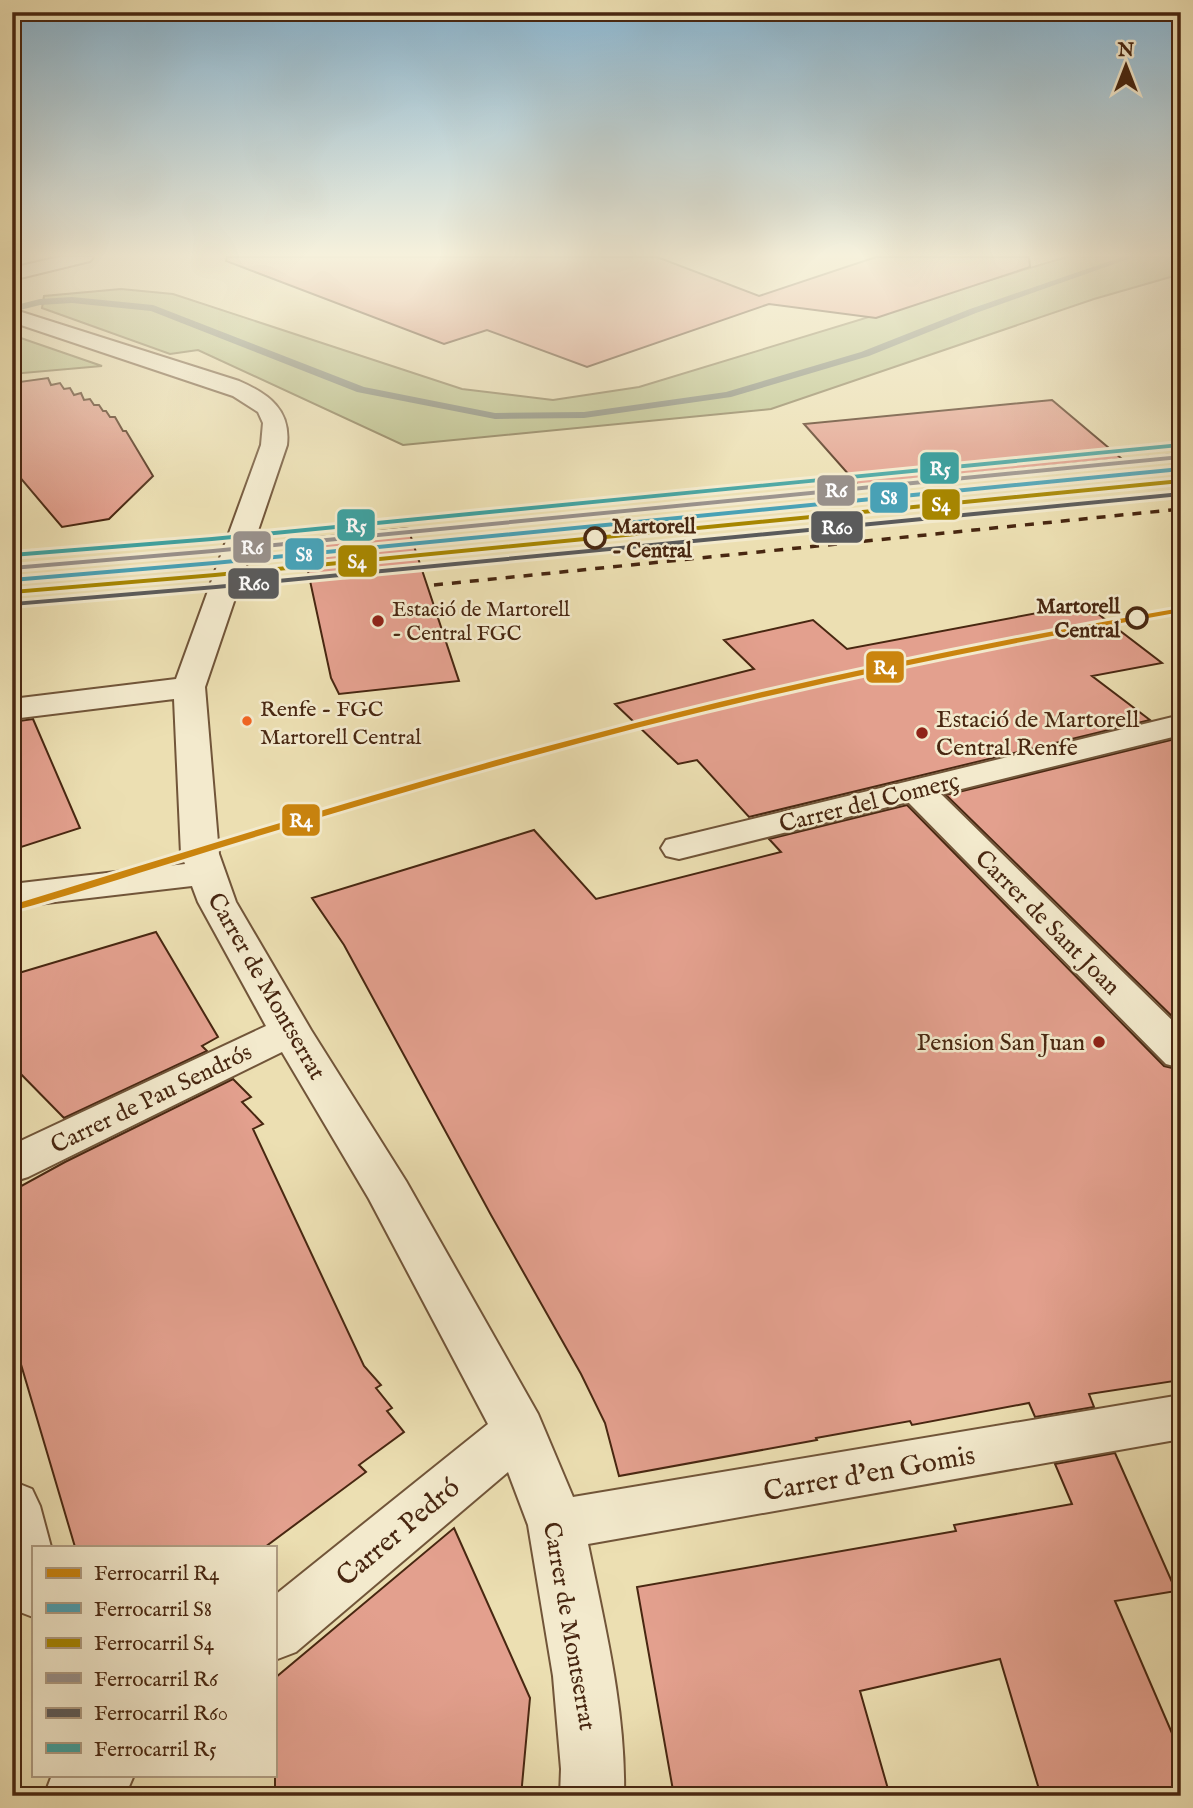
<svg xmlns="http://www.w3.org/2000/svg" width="1193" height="1808" font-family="'IM FELL English',serif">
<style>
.green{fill:#bac18a;stroke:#81744e;stroke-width:2}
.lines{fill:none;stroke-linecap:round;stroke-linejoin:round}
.stream{fill:#7a8073;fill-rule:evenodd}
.building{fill:#e3a08e;stroke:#482711;stroke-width:2}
.minor-casing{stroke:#715539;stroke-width:4}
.minor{fill:#f3eacd;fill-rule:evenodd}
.rail{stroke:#482711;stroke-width:3.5;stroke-dasharray:9 9;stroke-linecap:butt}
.rail-1-casing{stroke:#f3eacd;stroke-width:6}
.rail-2-casing{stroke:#f3eacd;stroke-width:6}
.rail-3-casing{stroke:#f3eacd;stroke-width:6}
.rail-4-casing{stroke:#f3eacd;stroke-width:6}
.rail-5-casing{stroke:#f3eacd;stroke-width:6}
.rail-6-casing{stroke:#f3eacd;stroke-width:6}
.rail-1{fill:#ca840e;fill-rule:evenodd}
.rail-2{fill:#49a1b5;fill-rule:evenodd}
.rail-3{fill:#a78600;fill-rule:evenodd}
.rail-4{fill:#98908a;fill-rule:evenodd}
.rail-5{fill:#5b5b5b;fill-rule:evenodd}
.rail-6{fill:#3fa19f;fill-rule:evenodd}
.stop-dot{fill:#f3eacd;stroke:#482711;stroke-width:3.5}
.poi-dot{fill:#8f2418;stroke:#f3eacd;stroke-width:2.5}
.bus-dot{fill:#f26522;stroke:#f3eacd;stroke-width:2.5}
.labels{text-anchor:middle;stroke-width:5;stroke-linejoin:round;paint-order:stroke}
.far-stop-label{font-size:21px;font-weight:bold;fill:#482711;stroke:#f3eacd;text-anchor:start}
.far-poi-label{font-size:21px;fill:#482711;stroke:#f3eacd;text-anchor:start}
.bus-label{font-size:22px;fill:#482711;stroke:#f3eacd;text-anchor:start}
.poi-label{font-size:24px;fill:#482711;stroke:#f3eacd;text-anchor:start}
.street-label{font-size:24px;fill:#482711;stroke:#f3eacd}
.near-street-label{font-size:28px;fill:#482711;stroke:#f3eacd}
.line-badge{stroke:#f3eacd;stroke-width:2.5}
.badge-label{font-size:19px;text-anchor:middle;font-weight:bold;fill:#fff}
</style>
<rect width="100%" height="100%" fill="#ecdfb2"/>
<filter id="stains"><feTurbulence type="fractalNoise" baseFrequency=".00286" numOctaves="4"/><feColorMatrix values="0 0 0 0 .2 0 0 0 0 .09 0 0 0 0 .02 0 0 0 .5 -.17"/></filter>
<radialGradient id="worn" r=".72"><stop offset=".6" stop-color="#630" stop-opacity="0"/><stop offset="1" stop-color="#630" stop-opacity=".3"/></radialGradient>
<path class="green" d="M 1066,257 L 1181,257 L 1181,274 L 1094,299 L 771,409 L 403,445 L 198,350 L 170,354 L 42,308 L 44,296 L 121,289 L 173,294 L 462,389 L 553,400 L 639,387 Z
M 12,335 L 102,366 L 12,374 Z"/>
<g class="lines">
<path class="stream" d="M 1122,257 L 1134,257 L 976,313 L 869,356 L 731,397 L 584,418 L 495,419 L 357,392 L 151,311 L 72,303 L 40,305 L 12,312 L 12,306 L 40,299 L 72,297 L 153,305 L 364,387 L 495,413 L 584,412 L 726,392 L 861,352 L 970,309 Z"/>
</g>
<path class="building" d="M 227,257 L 657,257 L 759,296 L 876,257 L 1029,257 L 1030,267 L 876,318 L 769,304 L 587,367 L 487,330 L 444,344 L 226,261 Z
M 48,378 L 51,385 L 60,383 L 64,389 L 70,388 L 74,395 L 81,393 L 84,400 L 90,399 L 94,405 L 99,405 L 103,411 L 106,411 L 110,417 L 115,417 L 123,431 L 126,431 L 153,476 L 109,519 L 62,527 L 12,468 L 12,383 Z
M 1052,400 L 1122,459 L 858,485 L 804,424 Z
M 408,528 L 459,681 L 339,694 L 331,678 L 301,539 Z
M 1085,604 L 1162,663 L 1092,676 L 1150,720 L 749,817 L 697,760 L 678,764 L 615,704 L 754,669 L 724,640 L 813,620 L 847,649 Z
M 33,719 L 80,828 L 12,850 L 12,722 Z
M 1175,739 L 1181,744 L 1181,1025 L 946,795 Z
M 907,805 L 1164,1066 L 1181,1070 L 1181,1380 L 1089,1394 L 1094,1407 L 1035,1417 L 1029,1403 L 912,1425 L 910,1421 L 816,1438 L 817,1440 L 619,1476 L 605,1423 L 581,1374 L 491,1215 L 344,945 L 312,898 L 534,830 L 596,899 L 781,852 L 769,839 Z
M 156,932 L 218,1037 L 202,1046 L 207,1051 L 64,1118 L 12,1065 L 12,975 Z
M 233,1079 L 251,1097 L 242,1102 L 263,1124 L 253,1129 L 364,1366 L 381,1385 L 376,1388 L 392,1408 L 387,1411 L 404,1432 L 359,1465 L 366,1472 L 265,1547 L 75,1547 L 12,1334 L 12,1191 L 65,1162 Z
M 1115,1453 L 1176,1591 L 1115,1601 L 1181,1754 L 1181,1793 L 1157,1796 L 1041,1796 L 1000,1659 L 860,1691 L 890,1796 L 674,1796 L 637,1587 L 956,1531 L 954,1525 L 1072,1504 L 1055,1464 Z
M 454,1528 L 530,1698 L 521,1796 L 275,1796 L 275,1678 Z"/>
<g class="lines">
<g class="minor-casing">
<path id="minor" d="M 59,257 L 93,257 L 90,261 L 12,280 L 12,268 Z
M 12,309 L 239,381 C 269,394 291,410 287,445 L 205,687 L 219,854 L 236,902 L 311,1030 L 406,1181 L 538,1414 L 573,1497 L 1181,1395 L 1181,1439 L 588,1544 C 605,1627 626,1711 624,1796 L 560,1796 L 561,1769 L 553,1676 L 528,1525 L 508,1472 L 296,1652 L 275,1660 L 275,1595 L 488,1424 L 369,1199 L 282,1052 L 28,1177 L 12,1182 L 12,1145 L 266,1026 L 198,902 L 192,886 L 12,907 L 12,884 L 185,864 L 181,854 L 174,699 L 12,719 L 12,699 L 176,679 L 261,445 L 263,423 L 258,412 L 233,396 L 12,322 Z
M 1181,715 L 1181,735 L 941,794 L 1181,1029 L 1181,1068 L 1166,1064 L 908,802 L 679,859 L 666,856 L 661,848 L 666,840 Z
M 12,1481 L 32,1489 L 40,1506 L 51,1547 L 33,1547 L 33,1617 L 12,1609 Z
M 52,1775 L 134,1775 L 125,1796 L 44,1796 Z"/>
</g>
<use href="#minor" class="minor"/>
<path class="rail" d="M 1126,460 L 1181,454
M 434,585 L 1181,509"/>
<g class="rail-1-casing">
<path id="rail-1" d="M 1181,608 L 1181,612 C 958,652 736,699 518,760 C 405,791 293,825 181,860 C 125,877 69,896 12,911 L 12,905 C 202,847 391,787 582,737 C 780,684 980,643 1181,608 Z"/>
</g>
<g class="rail-2-casing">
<path id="rail-2" d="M 1181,467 L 1181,471 L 214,565 L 12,582 L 12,578 L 214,561 Z"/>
</g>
<g class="rail-3-casing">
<path id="rail-3" d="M 1181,479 L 1181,483 L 215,577 L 12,594 L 13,590 L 215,573 Z"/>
</g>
<g class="rail-4-casing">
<path id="rail-4" d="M 1181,455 L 1180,459 L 213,553 L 12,570 L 12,566 L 213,549 Z"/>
</g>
<g class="rail-5-casing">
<path id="rail-5" d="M 1181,492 L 1181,496 L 216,589 L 12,606 L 12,602 L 14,602 L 216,585 Z"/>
</g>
<g class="rail-6-casing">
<path id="rail-6" d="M 1181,443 L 1181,447 L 1179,447 L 212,541 L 12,557 L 12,553 L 212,537 Z"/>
</g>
<use href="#rail-1" class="rail-1"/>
<use href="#rail-2" class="rail-2"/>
<use href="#rail-3" class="rail-3"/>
<use href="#rail-4" class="rail-4"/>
<use href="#rail-5" class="rail-5"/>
<use href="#rail-6" class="rail-6"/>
</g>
<linearGradient id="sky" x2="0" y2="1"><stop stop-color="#89b7d4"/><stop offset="0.5" stop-color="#f6f1dc"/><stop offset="1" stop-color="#f6f1dc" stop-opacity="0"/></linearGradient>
<rect width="1193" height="510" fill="url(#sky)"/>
<g class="stop-dot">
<circle cx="595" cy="538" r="10"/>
<circle cx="1137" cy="618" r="10"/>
</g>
<g class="poi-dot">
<circle cx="378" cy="621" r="7"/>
<circle cx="922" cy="733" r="7"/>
<circle cx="1099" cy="1042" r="7"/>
</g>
<circle class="bus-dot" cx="247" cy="721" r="6"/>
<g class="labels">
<g class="far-stop-label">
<text x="612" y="533">Martorell<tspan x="612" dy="24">- Central</tspan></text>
<text x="1120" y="613" text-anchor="end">Martorell<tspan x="1120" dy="24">Central</tspan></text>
</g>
<g class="far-poi-label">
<text x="392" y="616">Estació de Martorell<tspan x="392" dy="24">- Central FGC</tspan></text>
</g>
<g class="bus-label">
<text x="260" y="716">Renfe - FGC<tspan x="260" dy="28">Martorell Central</tspan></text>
</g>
<g class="poi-label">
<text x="936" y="727">Estació de Martorell<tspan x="936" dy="28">Central Renfe</tspan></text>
<text x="1085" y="1050" text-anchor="end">Pension San Juan</text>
</g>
<g class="street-label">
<text transform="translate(869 802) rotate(-14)" y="8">Carrer del Comerç</text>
<text transform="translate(1048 922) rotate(45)" y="8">Carrer de Sant Joan</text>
<text transform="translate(267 986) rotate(60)" y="8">Carrer de Montserrat</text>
<text transform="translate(151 1098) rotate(-26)" y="8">Carrer de Pau Sendrós</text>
<text transform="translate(570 1626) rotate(80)" y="8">Carrer de Montserrat</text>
</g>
<g class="near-street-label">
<text transform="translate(869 1472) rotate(-10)" y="10">Carrer d'en Gomis</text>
<text transform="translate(397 1531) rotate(-40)" y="10">Carrer Pedró</text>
</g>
</g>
<g class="line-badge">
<rect x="919" y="451" width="41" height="34" rx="7" fill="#3fa19f"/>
<rect x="816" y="474" width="40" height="33" rx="7" fill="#98908a"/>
<rect x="869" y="481" width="40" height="33" rx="7" fill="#49a1b5"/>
<rect x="921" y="488" width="40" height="33" rx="7" fill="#a78600"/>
<rect x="336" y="508" width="40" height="34" rx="7" fill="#3fa19f"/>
<rect x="810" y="510" width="54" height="34" rx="7" fill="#5b5b5b"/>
<rect x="232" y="530" width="40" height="34" rx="7" fill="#98908a"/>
<rect x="284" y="537" width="41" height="34" rx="7" fill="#49a1b5"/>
<rect x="337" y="544" width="41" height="34" rx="7" fill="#a78600"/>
<rect x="227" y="567" width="53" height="33" rx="7" fill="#5b5b5b"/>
<rect x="865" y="650" width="40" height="34" rx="7" fill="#ca840e"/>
<rect x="281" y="803" width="40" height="34" rx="7" fill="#ca840e"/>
</g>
<g class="badge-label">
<text x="940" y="475">R5</text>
<text x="836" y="497">R6</text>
<text x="889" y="504">S8</text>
<text x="941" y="511">S4</text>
<text x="356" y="532">R5</text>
<text x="837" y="534">R60</text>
<text x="252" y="554">R6</text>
<text x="304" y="561">S8</text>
<text x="357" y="568">S4</text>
<text x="254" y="590">R60</text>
<text x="885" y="674">R4</text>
<text x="301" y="827">R4</text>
</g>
<rect width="1193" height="1808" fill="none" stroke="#ecdfb2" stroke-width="42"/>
<rect x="14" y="14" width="1165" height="1780" fill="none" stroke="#482711" stroke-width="3.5"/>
<rect x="21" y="21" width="1151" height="1766" fill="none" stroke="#482711" stroke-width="2"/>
<rect x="32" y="1546" width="245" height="231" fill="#f3eacd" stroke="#af9c82" stroke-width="2"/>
<rect x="46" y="1568" width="35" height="10" fill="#ca840e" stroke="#af9c82" stroke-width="2"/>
<text x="94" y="1580" font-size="21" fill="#482711">Ferrocarril R4</text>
<rect x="46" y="1603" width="35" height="10" fill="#49a1b5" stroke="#af9c82" stroke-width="2"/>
<text x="94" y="1616" font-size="21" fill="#482711">Ferrocarril S8</text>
<rect x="46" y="1638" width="35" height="10" fill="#a78600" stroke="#af9c82" stroke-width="2"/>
<text x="94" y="1650" font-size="21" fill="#482711">Ferrocarril S4</text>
<rect x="46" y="1673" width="35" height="10" fill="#98908a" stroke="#af9c82" stroke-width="2"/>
<text x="94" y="1686" font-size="21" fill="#482711">Ferrocarril R6</text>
<rect x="46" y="1708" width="35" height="10" fill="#5b5b5b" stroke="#af9c82" stroke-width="2"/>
<text x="94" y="1720" font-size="21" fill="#482711">Ferrocarril R60</text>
<rect x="46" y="1743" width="35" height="10" fill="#3fa19f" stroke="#af9c82" stroke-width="2"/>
<text x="94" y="1756" font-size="21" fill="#482711">Ferrocarril R5</text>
<g transform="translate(1126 66)" stroke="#f3eacd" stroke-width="5" paint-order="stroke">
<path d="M0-5L12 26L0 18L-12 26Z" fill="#482711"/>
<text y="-10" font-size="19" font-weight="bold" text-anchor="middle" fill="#482711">N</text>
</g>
<rect width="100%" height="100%" filter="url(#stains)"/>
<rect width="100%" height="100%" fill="url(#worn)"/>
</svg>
